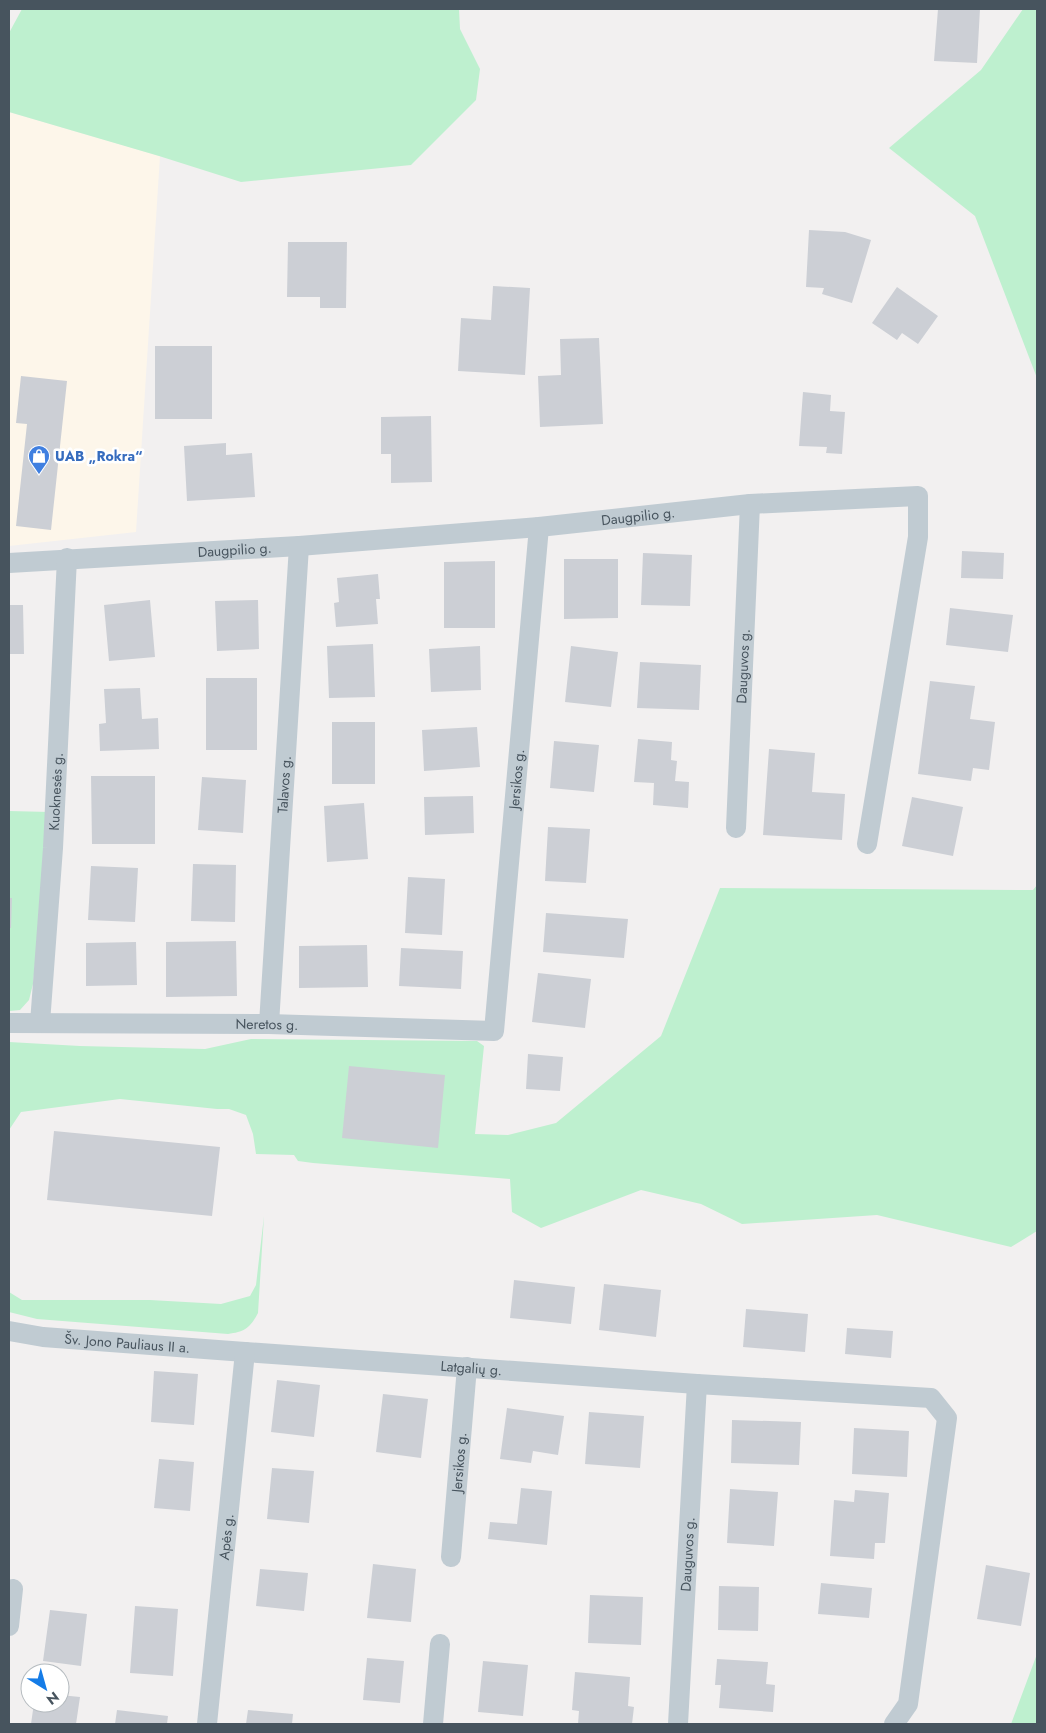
<svg xmlns="http://www.w3.org/2000/svg" width="1046" height="1733" font-family="Jost,sans-serif">
<style>
.commercial{fill:#fdf6ea}
.green{fill:#bef0cf}
.building{fill:#cccfd5}
.lines{fill:none;stroke-linecap:round;stroke-linejoin:round}
.street{stroke:#c0cbd2;stroke-width:20}
.labels{text-anchor:middle;stroke-width:5;stroke-linejoin:round;paint-order:stroke}
.shop-label{font-size:14px;font-weight:bold;fill:#366cbe;stroke:#fff;text-anchor:start}
.street-label{font-size:14px;fill:#47545e;stroke:#fff}
</style>
<rect width="100%" height="100%" fill="#f2f0f0"/>
<path class="commercial" d="M 9,112 L 160,156 L 136,532 L 9,546 Z"/>
<path class="green" d="M 22,9 L 459,9 L 460,29 L 480,69 L 476,100 L 411,165 L 241,182 L 159,156 L 9,112 L 9,33 Z
M 1023,9 L 1037,9 L 1037,378 L 975,216 L 889,148 L 981,70 Z
M 9,811 L 50,812 L 33,984 L 29,1000 L 20,1010 L 10,1011 Z
M 1037,885 L 1037,1231 L 1011,1247 L 877,1215 L 742,1224 L 701,1204 L 641,1190 L 541,1228 L 512,1212 L 510,1179 L 313,1163 L 298,1161 L 294,1155 L 256,1154 L 253,1134 L 246,1115 L 229,1109 L 217,1109 L 120,1099 L 21,1112 L 9,1130 L 9,1042 L 80,1046 L 205,1049 L 251,1039 L 477,1041 L 484,1046 L 475,1134 L 508,1135 L 556,1123 L 661,1036 L 720,888 L 1033,890 Z
M 264,1216 L 258,1313 C 250,1328 245,1332 228,1334 L 37,1319 L 9,1312 L 9,1292 L 22,1300 L 150,1300 L 221,1304 L 250,1296 L 256,1285 Z
M 1037,1654 L 1037,1724 L 1011,1724 Z"/>
<path class="building" d="M 938,9 L 980,9 L 977,63 L 934,61 Z
M 809,230 L 845,232 L 871,240 L 852,303 L 822,294 L 824,288 L 806,287 Z
M 288,242 L 347,242 L 346,308 L 320,308 L 320,297 L 287,297 Z
M 493,286 L 530,288 L 525,375 L 458,371 L 461,318 L 491,320 Z
M 897,287 L 938,316 L 918,344 L 902,333 L 897,340 L 872,323 Z
M 599,338 L 603,424 L 540,427 L 538,376 L 561,375 L 560,339 Z
M 155,346 L 212,346 L 212,419 L 155,419 Z
M 21,376 L 67,381 L 51,530 L 16,526 L 27,424 L 16,423 Z
M 803,392 L 831,395 L 830,411 L 845,412 L 842,454 L 826,453 L 827,447 L 799,446 Z
M 431,416 L 432,482 L 391,483 L 391,454 L 381,454 L 381,417 Z
M 226,443 L 226,455 L 252,453 L 255,497 L 187,501 L 184,446 Z
M 962,551 L 1004,553 L 1003,579 L 961,578 Z
M 643,553 L 692,555 L 690,606 L 641,605 Z
M 564,559 L 618,559 L 618,618 L 564,619 Z
M 495,561 L 495,628 L 444,628 L 444,562 Z
M 378,574 L 380,599 L 376,599 L 378,624 L 336,627 L 334,603 L 339,602 L 337,578 Z
M 150,600 L 155,657 L 109,661 L 104,605 Z
M 258,600 L 259,649 L 217,651 L 215,601 Z
M 9,605 L 23,605 L 24,654 L 9,654 Z
M 950,608 L 1013,615 L 1008,652 L 946,645 Z
M 373,644 L 375,697 L 329,698 L 327,646 Z
M 480,646 L 481,690 L 431,692 L 429,649 Z
M 571,646 L 618,652 L 611,707 L 565,702 Z
M 640,662 L 701,665 L 699,710 L 637,708 Z
M 206,678 L 257,678 L 257,750 L 206,750 Z
M 930,681 L 975,686 L 970,719 L 995,722 L 989,770 L 973,768 L 971,781 L 918,774 Z
M 140,688 L 142,719 L 158,718 L 159,749 L 100,751 L 99,724 L 106,723 L 104,689 Z
M 332,722 L 375,722 L 375,784 L 332,784 Z
M 477,727 L 480,767 L 424,771 L 422,730 Z
M 638,739 L 672,742 L 671,760 L 677,761 L 675,781 L 689,782 L 688,808 L 653,805 L 654,783 L 634,782 Z
M 554,741 L 599,745 L 594,792 L 550,788 Z
M 769,749 L 815,753 L 812,792 L 845,794 L 842,840 L 763,835 Z
M 91,776 L 155,776 L 155,844 L 92,844 Z
M 202,777 L 246,780 L 243,833 L 198,830 Z
M 473,796 L 474,833 L 425,835 L 424,797 Z
M 912,797 L 963,807 L 953,856 L 902,846 Z
M 364,803 L 368,859 L 327,862 L 324,806 Z
M 548,827 L 590,829 L 586,883 L 545,881 Z
M 193,864 L 236,865 L 235,922 L 191,921 Z
M 91,866 L 138,868 L 135,922 L 88,920 Z
M 408,877 L 445,879 L 442,935 L 405,933 Z
M 9,898 L 12,898 L 11,928 L 9,928 Z
M 546,913 L 628,919 L 624,958 L 543,952 Z
M 236,941 L 237,996 L 166,997 L 166,942 Z
M 136,942 L 137,985 L 86,986 L 86,943 Z
M 367,945 L 368,987 L 299,988 L 299,946 Z
M 401,948 L 463,951 L 461,989 L 399,986 Z
M 538,973 L 591,979 L 585,1028 L 532,1022 Z
M 528,1054 L 563,1057 L 560,1091 L 526,1089 Z
M 349,1066 L 445,1075 L 438,1148 L 342,1138 Z
M 54,1131 L 220,1147 L 212,1216 L 47,1200 Z
M 514,1280 L 575,1287 L 571,1324 L 510,1318 Z
M 604,1284 L 661,1290 L 656,1337 L 599,1330 Z
M 746,1309 L 808,1314 L 805,1352 L 743,1347 Z
M 847,1328 L 893,1331 L 891,1358 L 845,1354 Z
M 154,1371 L 198,1374 L 194,1425 L 151,1422 Z
M 277,1380 L 320,1385 L 314,1437 L 271,1432 Z
M 383,1394 L 428,1399 L 421,1458 L 376,1452 Z
M 507,1408 L 564,1416 L 558,1455 L 533,1451 L 531,1463 L 500,1459 Z
M 589,1412 L 644,1416 L 640,1468 L 585,1464 Z
M 732,1420 L 801,1422 L 799,1465 L 731,1463 Z
M 854,1428 L 909,1431 L 907,1477 L 852,1474 Z
M 159,1459 L 194,1462 L 190,1511 L 154,1508 Z
M 272,1468 L 314,1471 L 309,1523 L 267,1519 Z
M 521,1488 L 552,1491 L 547,1545 L 488,1539 L 490,1522 L 517,1524 Z
M 730,1489 L 778,1492 L 774,1546 L 727,1543 Z
M 855,1490 L 889,1493 L 885,1543 L 875,1543 L 874,1559 L 830,1556 L 834,1500 L 854,1502 Z
M 373,1564 L 416,1569 L 411,1622 L 367,1618 Z
M 986,1565 L 1030,1573 L 1021,1626 L 977,1619 Z
M 260,1569 L 308,1573 L 304,1611 L 256,1606 Z
M 821,1583 L 872,1588 L 869,1618 L 818,1614 Z
M 719,1586 L 759,1587 L 758,1631 L 718,1630 Z
M 590,1595 L 643,1597 L 641,1645 L 588,1643 Z
M 135,1606 L 178,1609 L 173,1676 L 130,1673 Z
M 50,1610 L 87,1614 L 81,1666 L 43,1661 Z
M 367,1658 L 404,1661 L 400,1703 L 363,1700 Z
M 717,1659 L 768,1662 L 766,1684 L 775,1685 L 773,1712 L 719,1708 L 721,1685 L 715,1685 Z
M 483,1661 L 528,1665 L 523,1716 L 478,1712 Z
M 575,1672 L 630,1677 L 628,1706 L 634,1707 L 632,1724 L 578,1724 L 579,1711 L 572,1710 Z
M 60,1695 L 80,1697 L 76,1724 L 31,1724 L 34,1703 L 60,1703 Z
M 117,1710 L 168,1716 L 167,1724 L 115,1724 Z
M 248,1710 L 293,1714 L 292,1724 L 246,1724 Z"/>
<g class="lines">
<g class="street">
<path id="s1" d="M 9,563 L 299,546 L 539,527 L 750,504 L 918,496 L 918,537 L 867,844"/>
<path id="s2" d="M 736,828 L 750,504"/>
<path id="s3" d="M 9,1023 L 269,1024 L 494,1031 L 539,527"/>
<path id="s4" d="M 40,1023 L 53,848 L 67,558"/>
<path id="s5" d="M 269,1024 L 299,546"/>
<path id="s6" d="M 9,1331 L 43,1337 L 245,1352 L 697,1384 L 931,1398 L 947,1418 L 908,1704 L 894,1724"/>
<path id="s7" d="M 451,1557 L 467,1367"/>
<path d="M 9,1626 L 13,1589"/>
<path id="s8" d="M 207,1724 L 245,1352"/>
<path d="M 433,1724 L 440,1644"/>
<path id="s9" d="M 678,1724 L 697,1384"/>
</g>
</g>
<defs>
<g id="shop-pin" transform="scale(1.125)"><path d="M0 17L-7.5 6A9.5 9.5 0 1 1 7.5 6Z" fill="#3f7fe0" stroke="#fff"/><path d="M-5-2.5h2.3a2.7 3.5 0 0 1 5.4 0H5L5.5 6h-11ZM-1.5-2.5h3a1.5 2.3 0 0 0-3 0Z" fill="#fff"/></g>
</defs>
<g fill-rule="evenodd">
<use href="#shop-pin" x="39" y="456"/>
</g>
<g class="labels">
<g class="shop-label">
<text x="55" y="461">UAB „Rokra“</text>
</g>
<g class="street-label">
<text dy="5" stroke="none"><textPath href="#s1" startOffset="631">Daugpilio g.</textPath></text>
<text dy="5" stroke="none"><textPath href="#s1" startOffset="226">Daugpilio g.</textPath></text>
<text dy="5" stroke="none"><textPath href="#s2" startOffset="162">Dauguvos g.</textPath></text>
<text dy="5" stroke="none"><textPath href="#s3" startOffset="738">Jersikos g.</textPath></text>
<text dy="5" stroke="none"><textPath href="#s5" startOffset="240">Talavos g.</textPath></text>
<text dy="5" stroke="none"><textPath href="#s4" startOffset="232">Kuoknesės g.</textPath></text>
<text dy="5" stroke="none"><textPath href="#s3" startOffset="258">Neretos g.</textPath></text>
<text dy="5" stroke="none"><textPath href="#s6" startOffset="119">Šv. Jono Pauliaus II a.</textPath></text>
<text dy="5" stroke="none"><textPath href="#s6" startOffset="464">Latgalių g.</textPath></text>
<text dy="5" stroke="none"><textPath href="#s7" startOffset="95">Jersikos g.</textPath></text>
<text dy="5" stroke="none"><textPath href="#s8" startOffset="188">Apės g.</textPath></text>
<text dy="5" stroke="none"><textPath href="#s9" startOffset="170">Dauguvos g.</textPath></text>
</g>
</g>
<rect width="1046" height="1733" fill="none" stroke="#47545e" stroke-width="20"/>
<g transform="translate(45 1688) rotate(143)"><circle r="24" fill="#ffffff" stroke="#b5bbbf"/>
<path d="M0-4L9 19L0 12L-9 19Z" fill="#157ce7"/>
<text y="-8" font-size="14" font-weight="bold" text-anchor="middle" fill="#47545e">N</text>
</g>
</svg>
